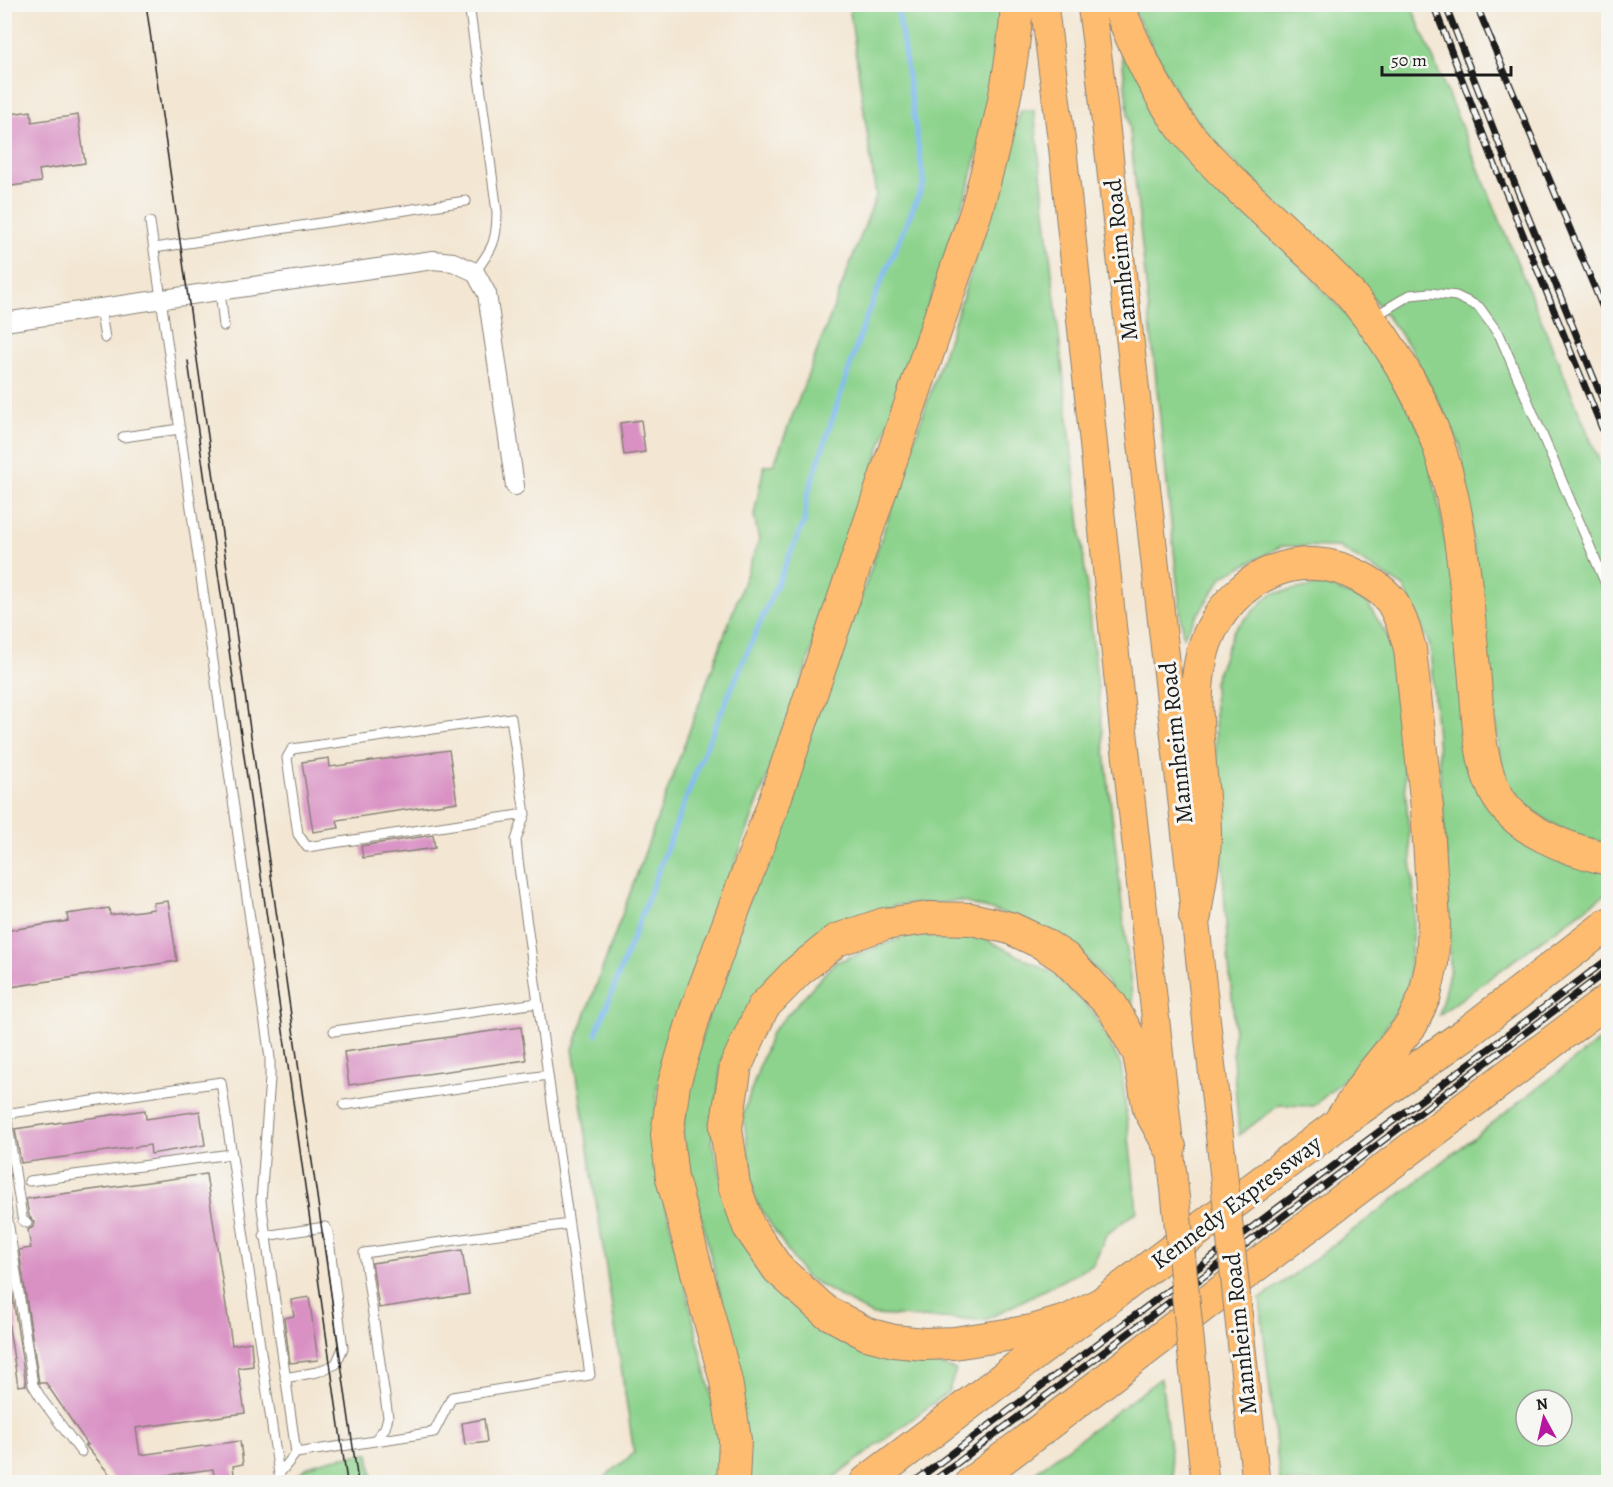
<svg xmlns="http://www.w3.org/2000/svg" width="1613" height="1487" font-family="Alegreya,serif">
<style>
.green{fill:#8dd38d;stroke:#547854;stroke-width:1.5;fill-rule:evenodd}
.lines{fill:none;stroke-linecap:round;stroke-linejoin:round}
.stream{stroke:#81baf2;stroke-width:5}
.building{fill:#d991c4}
.service-casing{stroke:#888177;stroke-width:11}
.minor-casing{stroke:#888177;stroke-width:20}
.primary-casing{stroke:#888177;stroke-width:29}
.motorway-casing{stroke:#888177;stroke-width:34}
.service{stroke:#fff;stroke-width:9}
.minor{stroke:#fff;stroke-width:18}
.primary{stroke:#febc70;stroke-width:27}
.motorway{stroke:#febc70;stroke-width:32}
.tram{stroke:#1c1c1c;stroke-width:1.5}
.rail-casing{stroke:#1c1c1c;stroke-width:7}
.rail{stroke:#f6f6f2;stroke-width:4.5;stroke-dasharray:14;stroke-linecap:butt}
.primary-bridge-casing{stroke:#888177;stroke-width:29;stroke-linecap:butt}
.primary-bridge{stroke:#febc70;stroke-width:27}
.labels{text-anchor:middle;stroke-width:6;stroke-linejoin:round;paint-order:stroke}
.street-label{font-size:24px;fill:#1c1c1c;stroke:#f6f6f2}
</style>
<rect width="100%" height="100%" fill="#f6f6f2"/>
<filter id="ink" filterUnits="userSpaceOnUse"><feTurbulence type="fractalNoise" baseFrequency=".0167" numOctaves="2"/><feDisplacementMap in="SourceGraphic" scale="12" xChannelSelector="R" yChannelSelector="G"/><feConvolveMatrix kernelMatrix="1 2 1 2 8 2 1 2 1" color-interpolation-filters="sRGB"/></filter>
<filter id="wash" filterUnits="userSpaceOnUse"><feTurbulence type="fractalNoise" baseFrequency=".008" numOctaves="4" result="noise"/><feDisplacementMap in="SourceGraphic" scale="24" xChannelSelector="R" yChannelSelector="G"/><feGaussianBlur stdDeviation="1.35" result="paint"/><feColorMatrix in="noise" values="0 0 0 0 0 0 0 0 0 0 0 0 0 0 0 0 0 1.4 0 .05"/><feComposite in="paint" operator="in"/></filter>
<g filter="url(#wash)">
<rect width="100%" height="100%" fill="#f3e6d2"/>
<path class="green" d="M 849,5 L 1003,5 L 993,91 L 970,182 L 785,729 L 674,1029 L 657,1089 L 656,1154 L 662,1190 L 721,1436 L 719,1482 L 599,1482 L 634,1453 L 573,1049 L 759,540 L 754,515 L 764,466 L 774,464 L 876,196 Z
M 1131,5 L 1411,5 L 1608,482 L 1608,842 C 1571,841 1524,811 1506,778 C 1501,771 1501,760 1499,751 L 1460,445 L 1410,347 L 1364,286 L 1243,172 L 1208,134 L 1178,96 Z
M 1121,46 L 1268,232 L 1370,339 L 1425,439 L 1506,828 L 1562,863 L 1608,871 L 1608,892 L 1439,1015 L 1450,969 L 1447,871 L 1430,646 L 1404,587 L 1339,547 L 1282,546 L 1223,576 L 1183,637 Z
M 1021,110 L 1034,110 L 1134,1014 L 1076,946 L 1023,919 L 959,901 L 897,905 L 828,929 L 769,978 L 722,1059 L 712,1141 L 732,1218 L 772,1288 L 839,1335 L 956,1370 L 948,1392 L 828,1482 L 746,1482 L 741,1381 L 682,1138 L 690,1073 L 721,976 L 867,580 L 969,278 Z
M 1323,584 L 1367,602 L 1394,647 L 1415,908 L 1407,995 L 1362,1063 L 1314,1106 L 1279,1105 L 1239,1135 L 1233,1058 L 1234,1018 L 1228,956 L 1216,755 L 1214,682 L 1234,630 L 1271,594 Z
M 973,933 L 1051,972 L 1092,1011 L 1121,1065 L 1137,1211 L 1106,1235 L 1093,1265 L 985,1320 L 872,1315 L 804,1276 L 755,1200 L 743,1114 L 771,1033 L 834,963 L 906,936 Z
M 1608,1034 L 1608,1482 L 1280,1482 L 1260,1299 C 1379,1214 1492,1122 1608,1034 ZM 1526,1400 L 1562,1400 L 1562,1436 L 1526,1436 Z
M 1161,1378 L 1174,1482 L 1022,1482 Z
M 369,1453 L 373,1482 L 293,1482 C 304,1458 345,1458 369,1453 Z"/>
<g class="lines">
<path class="stream" d="M 596,1034 L 703,754 L 804,522 L 807,496 L 867,315 L 924,183 L 897,4"/>
</g>
<g id="blocks">
<path class="building" d="M 31,111 L 32,122 L 78,115 L 85,163 L 39,170 L 41,182 L 4,187 L 4,115 Z
M 641,420 L 645,452 L 624,455 L 620,423 Z
M 449,750 L 457,802 L 337,820 L 339,828 L 313,832 L 302,762 L 329,758 L 330,767 Z
M 433,835 L 435,848 L 363,858 L 361,846 Z
M 168,901 L 177,961 L 4,988 L 4,931 L 68,921 L 67,914 L 109,908 L 110,915 L 154,909 L 153,903 Z
M 521,1027 L 526,1060 L 349,1085 L 344,1052 Z
M 145,1110 L 146,1119 L 200,1111 L 205,1145 L 151,1154 L 150,1145 L 21,1163 L 15,1129 Z
M 206,1174 L 232,1345 L 251,1342 L 253,1366 L 238,1368 L 245,1413 L 136,1428 L 140,1455 L 240,1441 L 243,1464 L 233,1466 L 235,1482 L 215,1482 L 213,1469 L 144,1478 L 144,1482 L 116,1482 L 85,1445 L 88,1445 L 46,1383 L 39,1383 L 19,1250 L 31,1248 L 28,1230 L 33,1227 L 34,1222 L 29,1216 L 26,1199 Z
M 462,1250 L 469,1294 L 379,1308 L 372,1263 Z
M 4,1252 L 6,1252 L 26,1385 L 18,1386 L 4,1294 Z
M 309,1297 L 318,1360 L 290,1363 L 284,1318 L 294,1316 L 291,1300 Z
M 484,1419 L 487,1442 L 465,1445 L 462,1423 Z"/>
</g>
</g>
<g filter="url(#ink)">
<use href="#blocks" fill-opacity="0" stroke="#888177" stroke-width="1.5"/>
<g class="lines">
<g class="service-casing">
<path id="service" d="M 469,4 L 497,212 C 497,242 492,249 475,272
M 150,222 L 270,1058 L 270,1078 L 261,1201 L 296,1453
M 154,248 L 466,201
M 220,291 L 224,326
M 100,308 L 105,338
M 1375,316 L 1410,295 L 1430,293 L 1456,296 L 1479,307 L 1500,336 L 1608,589
M 123,437 L 180,429
M 334,1031 L 538,1003
M 344,1105 L 548,1075
M 6,1113 L 22,1217 L 23,1221 L 27,1223
M 4,1114 L 221,1082 L 279,1474
M 29,1181 L 231,1154
M 4,1194 L 33,1385 L 43,1401 L 81,1452
M 264,1236 L 325,1227 L 328,1232 L 343,1348 L 336,1364 L 317,1372 L 285,1378
M 375,1440 L 385,1428 L 388,1417 L 364,1253 L 569,1224
M 280,1482 L 279,1474 L 296,1453 L 434,1432 L 452,1397 L 590,1375 L 518,860 L 516,840 L 525,814 L 511,718 L 292,749 L 287,758 L 298,834 L 307,847 L 525,814"/>
</g>
<g class="minor-casing">
<path id="minor" d="M 4,322 L 433,260 L 453,262 L 475,272 L 487,294 L 515,486"/>
</g>
<g class="primary-casing">
<path id="primary" d="M 1044,4 L 1063,152 L 1124,736 L 1174,1184
M 1091,4 L 1099,65 L 1221,1149"/>
</g>
<g class="motorway-casing">
<path id="motorway" d="M 1118,4 C 1134,47 1161,103 1190,137 C 1238,193 1297,237 1347,291 C 1380,327 1417,387 1434,433 C 1462,508 1466,590 1474,669 C 1478,709 1477,755 1495,792 C 1515,831 1569,850 1608,859
M 1195,916 C 1198,889 1205,861 1205,835 C 1205,772 1182,686 1212,628 C 1241,573 1303,546 1360,577 C 1371,583 1385,592 1392,602 C 1401,617 1406,633 1410,649 L 1427,808 L 1434,922 L 1432,963 L 1425,995 L 1412,1024 L 1373,1072 L 1338,1124
M 1104,1302 L 1069,1320 L 1032,1331 L 954,1343 L 924,1344 L 894,1341 L 867,1334 L 825,1311 L 778,1269 L 749,1227 L 734,1185 L 726,1128 L 736,1066 L 763,1007 L 798,971 L 837,940 L 884,924 L 929,918 L 971,919 L 1010,928 L 1042,943 L 1065,958 L 1112,1006 L 1139,1054 L 1149,1109 L 1170,1147
M 733,1482 L 735,1440 L 726,1381 L 672,1178 L 667,1135 L 674,1084 L 697,1007 L 772,808 L 976,212 C 995,144 1013,76 1017,4
M 866,1482 L 1338,1124 L 1468,1032 L 1608,924
M 972,1482 L 1255,1266 L 1608,1000"/>
</g>
<use href="#service" class="service"/>
<use href="#minor" class="minor"/>
<use href="#primary" class="primary"/>
<use href="#motorway" class="motorway"/>
<path class="tram" d="M 146,4 L 358,1482
M 188,361 L 347,1482"/>
<g class="rail-casing">
<path id="rail" d="M 1433,4 L 1500,178 L 1608,443
M 1445,4 L 1510,172 L 1608,413
M 1476,4 L 1608,320
M 914,1482 L 1608,959
M 932,1482 L 1608,970"/>
</g>
<use href="#rail" class="rail"/>
<g class="primary-bridge-casing">
<path id="primary-bridge" d="M 1221,1149 L 1256,1482
M 1174,1184 L 1205,1482"/>
</g>
<use href="#primary-bridge" class="primary-bridge"/>
</g>
</g>
<g class="labels">
<g class="street-label">
<text transform="translate(1121 260) rotate(-96)" y="8">Mannheim Road</text>
<text transform="translate(1176 743) rotate(-96)" y="8">Mannheim Road</text>
<text transform="translate(1236 1202) rotate(-37)" y="8">Kennedy Expressway</text>
<text transform="translate(1240 1334) rotate(-96)" y="8">Mannheim Road</text>
</g>
</g>
<rect width="1613" height="1487" fill="none" stroke="#f6f6f2" stroke-width="24"/>
<g transform="translate(1544 1418) rotate(352)"><circle r="28" fill="#f6f6f2" stroke="#9f9f9c" stroke-width="1.5"/>
<path d="M0-4.5L10 22L0 15L-10 22Z" fill="#b5179e"/>
<text y="-9" font-size="16" font-weight="bold" text-anchor="middle" fill="#1c1c1c">N</text>
</g>
<path d="M1382 66v9h129v-9" fill="none" stroke="#1c1c1c" stroke-width="3"/>
<text x="1391" y="66" font-size="18" fill="#1c1c1c" stroke="#f6f6f2" stroke-width="4.5" paint-order="stroke">50 m</text>
</svg>
